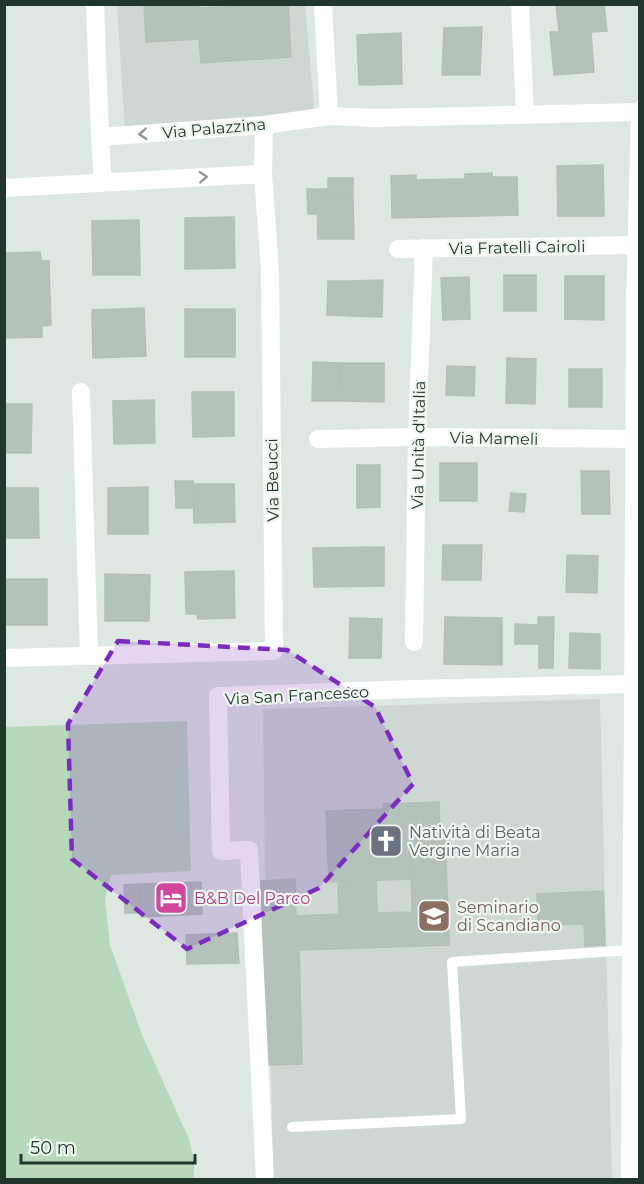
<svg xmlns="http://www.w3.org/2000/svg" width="644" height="1184" font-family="Montserrat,sans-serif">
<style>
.built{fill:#ccd8d1}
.green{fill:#b8d8bb}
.building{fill:#b4c3ba;stroke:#b1c1b8;stroke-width:1.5}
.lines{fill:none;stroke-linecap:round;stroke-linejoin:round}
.service{stroke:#fff;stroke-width:10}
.minor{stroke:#fff;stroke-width:18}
.oneway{stroke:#909b96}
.marked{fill:#7b2cbf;fill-opacity:0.2;stroke:#7b2cbf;stroke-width:4.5;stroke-dasharray:12 8;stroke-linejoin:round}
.labels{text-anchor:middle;stroke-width:4.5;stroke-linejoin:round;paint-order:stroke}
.street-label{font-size:16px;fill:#21372d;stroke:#eef6f0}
.worship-label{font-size:16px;fill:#5b616d;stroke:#eef6f0;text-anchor:start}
.hotel-label{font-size:16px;fill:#b23c85;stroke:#eef6f0;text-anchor:start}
.education-label{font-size:16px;fill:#785e54;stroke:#eef6f0;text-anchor:start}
</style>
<rect width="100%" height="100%" fill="#dee8e2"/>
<path class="built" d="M 117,5 L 305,5 L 315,116 L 125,133 Z
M 600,699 L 612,1179 L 273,1179 L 271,1065 L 267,1065 L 261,881 L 265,880 L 263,709 Z"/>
<path class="green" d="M 187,721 L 191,871 L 111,875 L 105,899 L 110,945 L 142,1035 L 189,1139 L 194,1160 L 194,1179 L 5,1179 L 5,727 Z"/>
<path class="building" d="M 144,4 L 199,4 L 199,8 L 244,6 L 244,4 L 288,4 L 291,57 L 201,63 L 199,39 L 146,42 Z
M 556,4 L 604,4 L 607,31 L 591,32 L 594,72 L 554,75 L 550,32 L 559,32 Z
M 482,27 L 480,75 L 442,75 L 444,28 Z
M 401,33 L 402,84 L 359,85 L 357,35 Z
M 603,165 L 604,216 L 558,216 L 557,166 Z
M 492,173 L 492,177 L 517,177 L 518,215 L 392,218 L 391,176 L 416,175 L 416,180 L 465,179 L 465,174 Z
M 328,178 L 353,178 L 353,198 L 317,198 L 317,214 L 308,214 L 307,189 L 328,189 Z
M 317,198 L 353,198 L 354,239 L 318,239 Z
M 234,217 L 235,268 L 185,269 L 185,218 Z
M 139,220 L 140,275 L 93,275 L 92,221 Z
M 40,252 L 41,261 L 49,261 L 51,325 L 42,326 L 42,337 L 4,338 L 4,307 L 6,307 L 4,253 Z
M 504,275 L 536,275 L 536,311 L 504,311 Z
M 565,276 L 604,276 L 604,320 L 565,319 Z
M 469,277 L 470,319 L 443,320 L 441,278 Z
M 383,280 L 382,317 L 350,316 L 351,281 Z
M 328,281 L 351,281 L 350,316 L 327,315 Z
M 144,308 L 146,356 L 93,358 L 92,310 Z
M 185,309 L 235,309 L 235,357 L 185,357 Z
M 507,358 L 536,359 L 535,404 L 506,403 Z
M 313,362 L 340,363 L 340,390 L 346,390 L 345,401 L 312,401 Z
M 340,363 L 384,363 L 384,402 L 345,401 L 346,390 L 340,390 Z
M 447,366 L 475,367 L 474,396 L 446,395 Z
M 569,369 L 602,369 L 602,407 L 569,407 Z
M 192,392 L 234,392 L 234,436 L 193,437 Z
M 154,400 L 155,443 L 114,444 L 113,401 Z
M 4,404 L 32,404 L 31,453 L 4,453 Z
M 440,463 L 477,463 L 477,501 L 440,501 Z
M 357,465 L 380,465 L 380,507 L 357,508 Z
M 581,471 L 609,471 L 610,514 L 582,514 Z
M 175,481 L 193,481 L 193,508 L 176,508 Z
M 193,484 L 234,484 L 235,522 L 194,523 Z
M 148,487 L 148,534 L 108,534 L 108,488 Z
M 4,488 L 38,488 L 39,538 L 4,538 Z
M 511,493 L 526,494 L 524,512 L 509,511 Z
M 443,545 L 482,545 L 481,580 L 442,580 Z
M 384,547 L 384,586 L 314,587 L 313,548 Z
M 567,555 L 598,556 L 597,593 L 566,592 Z
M 234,571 L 235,618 L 198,619 L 197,614 L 186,614 L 185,572 Z
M 105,574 L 150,575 L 149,621 L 105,621 Z
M 4,579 L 47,579 L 47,625 L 4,625 Z
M 445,617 L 502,618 L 502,665 L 444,664 Z
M 538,617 L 554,617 L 553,668 L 539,668 L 539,644 L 515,644 L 515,624 L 538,625 Z
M 350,618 L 382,619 L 381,658 L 349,658 Z
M 570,633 L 600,634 L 600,669 L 569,668 Z
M 439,802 L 440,832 L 445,832 L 446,860 L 411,861 L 411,879 L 329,882 L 326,811 L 384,809 L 383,804 Z
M 446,860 L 449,945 L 299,950 L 302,1064 L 267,1065 L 261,881 L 295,879 L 296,916 L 339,914 L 338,881 L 376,880 L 377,913 L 412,912 L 411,861 Z
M 201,882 L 202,914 L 141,917 L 140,884 Z
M 140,884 L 141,913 L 125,913 L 124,885 Z
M 603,891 L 605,945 L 585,946 L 584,924 L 538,925 L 537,894 Z
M 237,933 L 239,963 L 187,964 L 186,935 Z"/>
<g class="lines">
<path class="service" d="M 292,1127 L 461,1119 L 452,962 L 631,950"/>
<path class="minor" d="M 95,4 L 100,137
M 323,4 L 329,116
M 520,4 L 525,115
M 103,183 L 100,137 L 264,125 L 329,116 L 374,118 L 639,112
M 4,188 L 263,174
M 398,249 L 636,245
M 81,392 L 89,655
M 318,439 L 417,437 L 635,439
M 414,642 L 417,437 L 424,248
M 4,658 L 274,651 L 270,271 L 263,174 L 264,125
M 265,1180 L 249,850 L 221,851 L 218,696 L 414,689 L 633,684
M 630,1180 L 631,950 L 633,728 L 635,303 L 640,110"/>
</g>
<defs><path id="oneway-chevron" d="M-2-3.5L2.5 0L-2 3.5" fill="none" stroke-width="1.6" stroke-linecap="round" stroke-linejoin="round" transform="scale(1.5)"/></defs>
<g class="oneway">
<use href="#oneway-chevron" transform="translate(143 134) rotate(176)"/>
<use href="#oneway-chevron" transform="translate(203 177) rotate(-3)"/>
</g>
<path class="marked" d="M 118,641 L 287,650 L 375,707 L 413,784 L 319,888 L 187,949 L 72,859 L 68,724 Z"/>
<defs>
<g id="church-square" transform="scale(1.725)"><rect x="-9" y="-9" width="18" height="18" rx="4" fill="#6b7280" stroke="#eef6f0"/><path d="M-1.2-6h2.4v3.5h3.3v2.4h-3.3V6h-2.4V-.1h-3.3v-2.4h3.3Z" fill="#fff"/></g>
<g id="hotel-square" transform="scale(1.725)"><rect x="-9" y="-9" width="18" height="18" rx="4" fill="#d1479c" stroke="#eef6f0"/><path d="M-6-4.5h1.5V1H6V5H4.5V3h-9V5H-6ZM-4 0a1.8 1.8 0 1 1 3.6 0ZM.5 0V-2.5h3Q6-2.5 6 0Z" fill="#fff"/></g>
<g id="university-square" transform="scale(1.725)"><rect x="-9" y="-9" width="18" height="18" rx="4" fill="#8d6e63" stroke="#eef6f0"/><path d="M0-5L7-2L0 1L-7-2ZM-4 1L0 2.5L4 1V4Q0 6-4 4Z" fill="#fff"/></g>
</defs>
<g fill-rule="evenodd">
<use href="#church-square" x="386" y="841"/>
<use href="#hotel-square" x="171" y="898"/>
<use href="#university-square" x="434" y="916"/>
</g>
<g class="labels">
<g class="street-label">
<text transform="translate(214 128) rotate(-5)" y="6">Via Palazzina</text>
<text transform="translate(517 247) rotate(-1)" y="6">Via Fratelli Cairoli</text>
<text transform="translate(494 438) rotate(1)" y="6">Via Mameli</text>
<text transform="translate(418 445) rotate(-89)" y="6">Via Unità d'Italia</text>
<text transform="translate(272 480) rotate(-91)" y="6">Via Beucci</text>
<text transform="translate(297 695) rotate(-3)" y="6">Via San Francesco</text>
</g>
<g class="worship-label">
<text x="409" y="838">Natività di Beata<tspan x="409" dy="18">Vergine Maria</tspan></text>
</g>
<g class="hotel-label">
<text x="194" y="904">B&amp;B Del Parco</text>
</g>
<g class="education-label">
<text x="457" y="913">Seminario<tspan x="457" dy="18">di Scandiano</tspan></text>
</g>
</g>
<rect width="644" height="1184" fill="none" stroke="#21372d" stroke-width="12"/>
<path d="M21 1154v9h174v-9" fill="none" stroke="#21372d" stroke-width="3"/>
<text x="30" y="1154" font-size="18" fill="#21372d" stroke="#eef6f0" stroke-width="4.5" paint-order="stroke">50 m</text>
</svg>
